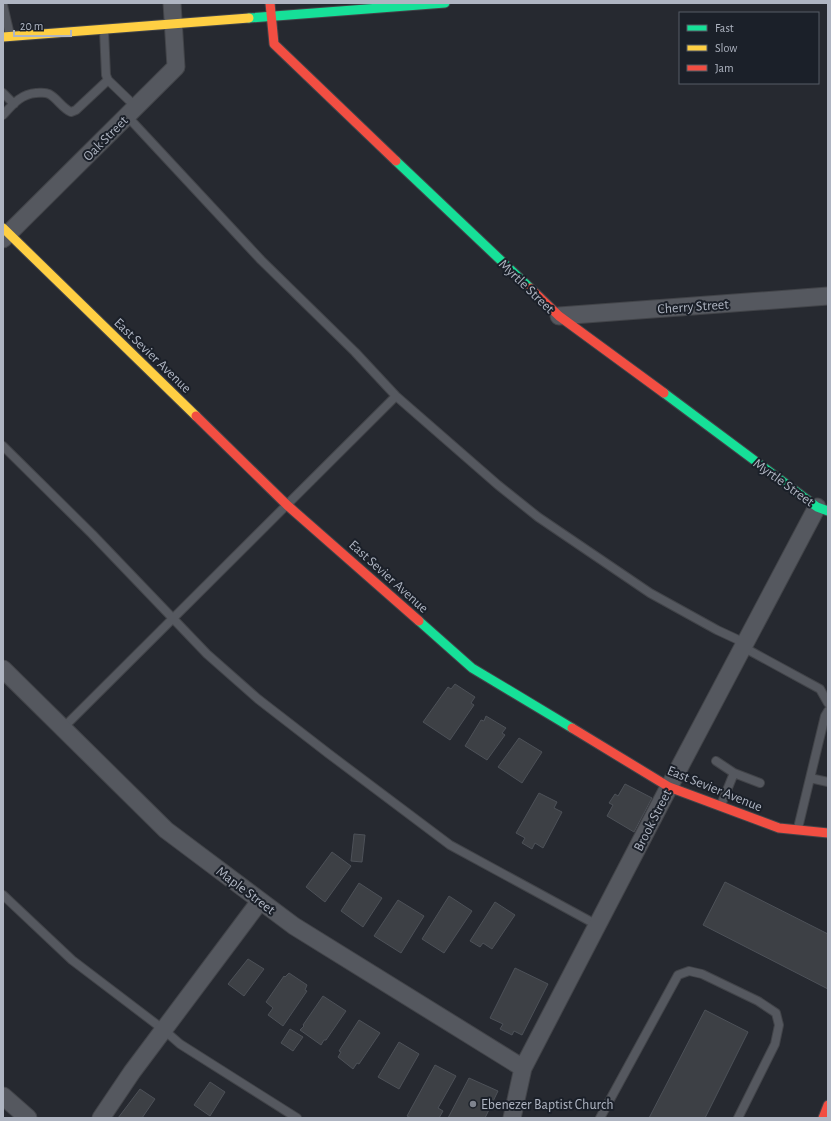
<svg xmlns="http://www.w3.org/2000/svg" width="831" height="1121" font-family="'Alegreya Sans',sans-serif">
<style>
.building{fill:#3d4045;stroke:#4d5158}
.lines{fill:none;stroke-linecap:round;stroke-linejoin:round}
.lane-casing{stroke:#424449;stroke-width:10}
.street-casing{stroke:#424449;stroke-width:19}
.fast-casing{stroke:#424449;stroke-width:11}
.slow-casing{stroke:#424449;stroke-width:11}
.jam-casing{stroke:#424449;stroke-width:11}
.lane{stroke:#55585f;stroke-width:8}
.street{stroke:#55585f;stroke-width:17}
.fast{stroke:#16e098;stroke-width:9}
.slow{stroke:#ffcf43;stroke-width:9}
.jam{stroke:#f24e42;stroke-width:9}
.poi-dot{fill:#7f848f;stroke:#1b2029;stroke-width:1.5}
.labels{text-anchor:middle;stroke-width:4;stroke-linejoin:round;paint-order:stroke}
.street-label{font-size:14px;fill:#afb5c2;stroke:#1b2029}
.poi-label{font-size:14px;fill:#afb5c2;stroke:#1b2029;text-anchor:start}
</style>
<rect width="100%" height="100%" fill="#262930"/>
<path class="building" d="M 455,684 L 475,697 L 471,703 L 474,705 L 450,740 L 423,722 L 448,687 L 451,689 Z
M 486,716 L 506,728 L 502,733 L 505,735 L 487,760 L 465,746 L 481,720 L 484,721 Z
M 519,738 L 542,752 L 522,783 L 498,767 Z
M 625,784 L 652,798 L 634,832 L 607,816 L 613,805 L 609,803 L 615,794 L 618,796 Z
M 539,793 L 557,802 L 554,808 L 562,812 L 543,848 L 535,843 L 532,849 L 522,843 L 525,838 L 516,833 Z
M 354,834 L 365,835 L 362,862 L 351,861 Z
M 332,852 L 351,866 L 325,902 L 306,887 Z
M 725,882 L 828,934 L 828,989 L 703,925 Z
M 359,883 L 382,898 L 363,927 L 341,911 Z
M 449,896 L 472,911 L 444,953 L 422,939 Z
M 398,900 L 424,916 L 401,953 L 374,936 Z
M 495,902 L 515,915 L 492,949 L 483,943 L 480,947 L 470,941 Z
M 248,959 L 264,969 L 244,996 L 228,984 Z
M 515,968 L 548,984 L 522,1035 L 514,1031 L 512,1035 L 500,1029 L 503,1024 L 490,1018 Z
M 289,973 L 307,985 L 305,990 L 307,991 L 283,1026 L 268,1015 L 273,1008 L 266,1002 L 284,976 L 285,977 Z
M 323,996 L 346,1011 L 326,1040 L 324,1040 L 321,1045 L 300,1030 L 304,1026 L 303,1025 Z
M 705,1010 L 748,1032 L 705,1118 L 649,1118 Z
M 359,1020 L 380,1033 L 359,1064 L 357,1063 L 353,1069 L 338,1057 L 341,1052 L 339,1051 Z
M 290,1029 L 303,1037 L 293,1051 L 281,1043 Z
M 399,1042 L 419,1054 L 399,1089 L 378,1077 Z
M 435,1065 L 456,1076 L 438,1108 L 443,1111 L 439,1118 L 411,1118 L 407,1116 Z
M 469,1078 L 498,1091 L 485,1118 L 448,1118 Z
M 210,1082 L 225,1092 L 210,1116 L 194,1105 Z
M 140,1089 L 155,1099 L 142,1118 L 118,1118 Z"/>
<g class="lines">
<g class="lane-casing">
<path id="lane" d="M 3,5 L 10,35
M 104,30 L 106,75 L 108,80 L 136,107
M 3,93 L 14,104
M 3,115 C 13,104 21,94 36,93 C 41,93 45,92 49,94 C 57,98 62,108 71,112 L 76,110 L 108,80
M 127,116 L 261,260 L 355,352 L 396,396 L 498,485 L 538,517 L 650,593 L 717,630 L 745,643
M 3,446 L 92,534 L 207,654 L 258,699 L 329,754 L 450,845 L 597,925
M 743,647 L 820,689 L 828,703
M 63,728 L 396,396
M 716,761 L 734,773 L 760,783
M 810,778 L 828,782
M 721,805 L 734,773
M 798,828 L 825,716 L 828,711
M 3,895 L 72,960 L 164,1030 L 180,1044 L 297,1118
M 600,1118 L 678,975 L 689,971 L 702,974 L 758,1001 L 776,1013 L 779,1025 L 775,1044 L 738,1118"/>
</g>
<g class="street-casing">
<path id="street" d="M 3,239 L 176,67 L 172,3
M 559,316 L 828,296
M 3,669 L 166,830 L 294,926 L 523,1068
M 3,1096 L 28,1118
M 101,1118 L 132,1072 L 260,901
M 512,1118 L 523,1068 L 669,787 L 817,507"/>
</g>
<g class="fast-casing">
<path id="fast" d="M 249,18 L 445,3
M 396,161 L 530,288
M 664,393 L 817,507 L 828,511
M 419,621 L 472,668 L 572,728"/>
</g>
<g class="slow-casing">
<path id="slow" d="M 3,37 L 249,18
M 3,228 L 196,416"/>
</g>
<g class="jam-casing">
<path id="jam" d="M 270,3 L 274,44 L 396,161
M 530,288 L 559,316 L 664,393
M 196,416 L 287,505 L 419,621
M 572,728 L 669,787 L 779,828 L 828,833
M 823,1118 L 828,1105"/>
</g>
<use href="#lane" class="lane"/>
<use href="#street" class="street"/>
<use href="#fast" class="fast"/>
<use href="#slow" class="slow"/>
<use href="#jam" class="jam"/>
</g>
<circle class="poi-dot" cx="473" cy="1104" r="4"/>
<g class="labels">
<g class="street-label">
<text transform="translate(105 138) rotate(-45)" y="5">Oak Street</text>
<text transform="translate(527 286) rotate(44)" y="5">Myrtle Street</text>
<text transform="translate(693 306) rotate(-4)" y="5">Cherry Street</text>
<text transform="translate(153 355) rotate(44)" y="5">East Sevier Avenue</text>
<text transform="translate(784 482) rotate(36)" y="5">Myrtle Street</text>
<text transform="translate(389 576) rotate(42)" y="5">East Sevier Avenue</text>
<text transform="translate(715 788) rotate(22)" y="5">East Sevier Avenue</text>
<text transform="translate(652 820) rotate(-63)" y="5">Brook Street</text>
<text transform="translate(246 890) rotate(37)" y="5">Maple Street</text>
</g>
<g class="poi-label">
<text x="481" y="1109">Ebenezer Baptist Church</text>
</g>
</g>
<rect width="831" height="1121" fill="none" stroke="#afb5c2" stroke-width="8"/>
<rect x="679" y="12" width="140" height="72" fill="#1b2029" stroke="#565c66"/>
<rect x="687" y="25" width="20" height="6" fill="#16e098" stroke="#565c66"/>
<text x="715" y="32" font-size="12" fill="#afb5c2">Fast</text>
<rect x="687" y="45" width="20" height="6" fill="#ffcf43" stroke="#565c66"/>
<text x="715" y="52" font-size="12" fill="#afb5c2">Slow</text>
<rect x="687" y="65" width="20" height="6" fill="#f24e42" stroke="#565c66"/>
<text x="715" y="72" font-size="12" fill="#afb5c2">Jam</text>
<path d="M14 30v6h57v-6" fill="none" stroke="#afb5c2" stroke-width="2"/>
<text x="20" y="30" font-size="12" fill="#afb5c2" stroke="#1b2029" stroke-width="3" paint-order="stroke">20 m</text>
</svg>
